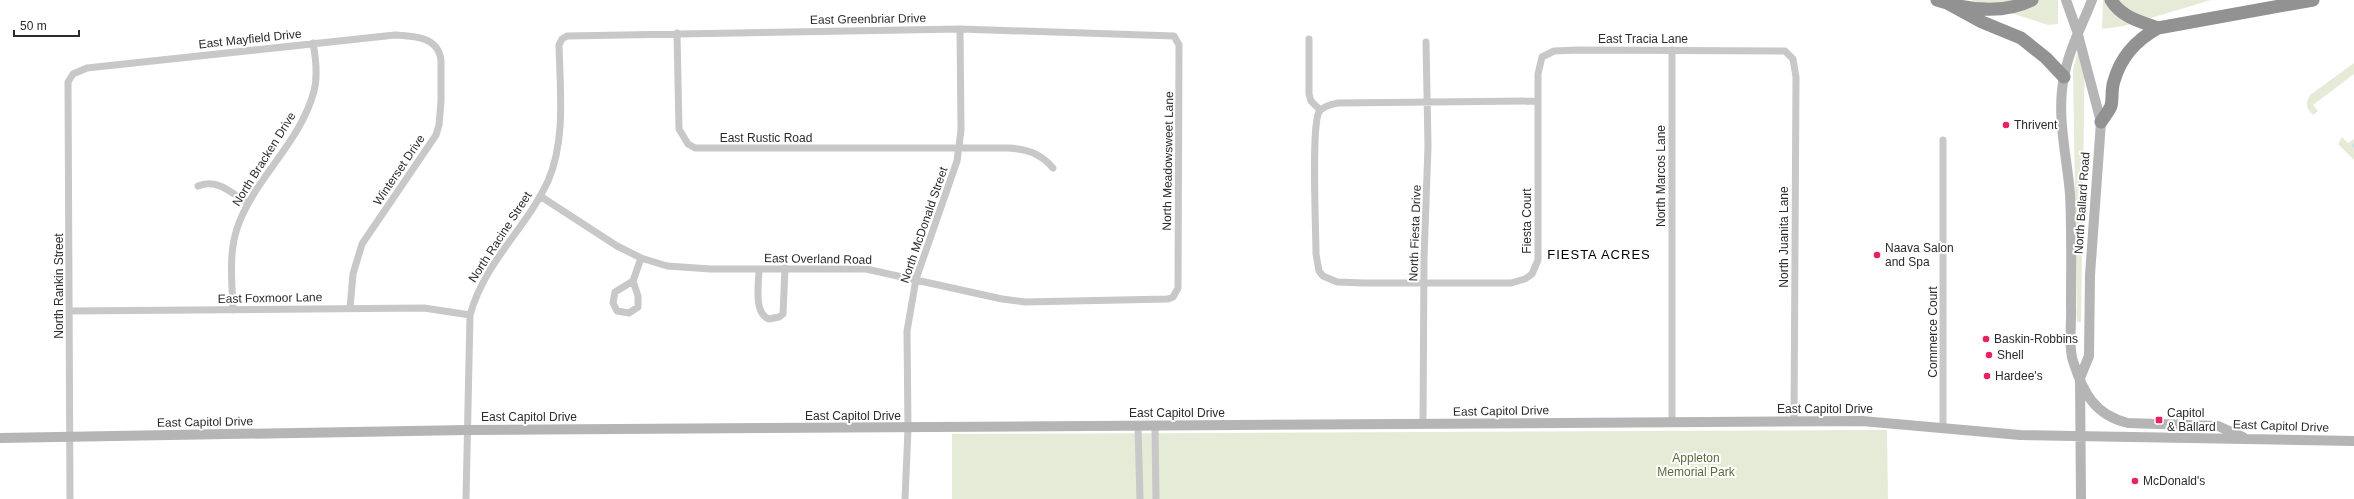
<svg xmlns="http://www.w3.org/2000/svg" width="2354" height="499" font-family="Arial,sans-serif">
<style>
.green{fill:#e6ebd7}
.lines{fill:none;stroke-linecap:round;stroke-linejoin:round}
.stream{stroke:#c1e6ed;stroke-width:2.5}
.street{stroke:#c8c8c8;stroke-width:7}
.secondary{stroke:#b5b5b5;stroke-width:10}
.highway{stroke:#929292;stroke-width:13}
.poi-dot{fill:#f31d5c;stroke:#fff;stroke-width:1.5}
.labels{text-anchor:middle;stroke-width:4;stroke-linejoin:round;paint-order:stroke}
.street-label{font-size:12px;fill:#2b2b2b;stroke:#fff}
.poi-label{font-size:12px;fill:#2b2b2b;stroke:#fff;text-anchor:start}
.park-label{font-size:12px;fill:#5a6a36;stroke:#fff}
.neighbourhood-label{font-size:13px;letter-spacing:1px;fill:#000;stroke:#fff}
</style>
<rect width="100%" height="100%" fill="#fff"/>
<path class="green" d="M 1971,0 L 2058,0 L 2058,24 L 2048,25 Z
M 2103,0 L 2211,0 L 2124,26 L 2102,29 Z
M 2085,44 L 2081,322 L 2077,322 L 2073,70 L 2078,50 Z
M 2354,63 L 2354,74 L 2313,105 L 2318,111 L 2313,115 C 2306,108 2305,104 2310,95 Z
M 2342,137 L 2348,143 L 2354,139 L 2354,160 L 2338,144 Z
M 1887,430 L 1888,499 L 952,499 L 952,434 Z"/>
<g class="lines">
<path class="stream" d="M 2353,146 L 2354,145"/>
<path class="street" d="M 677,33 L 679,129 L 688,144 L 695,148 L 1008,148 C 1027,149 1040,153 1053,168
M 1309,39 L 1309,94 L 1311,101 L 1320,110
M 1538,101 L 1338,103 C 1332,104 1323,106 1319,112 C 1311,126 1316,230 1316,254 L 1319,271 L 1323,276 L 1337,282 L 1364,283 L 1511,283 L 1525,279 L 1532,274 L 1538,260 L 1538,74 L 1542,57 L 1554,51 L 1577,50 L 1785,51 L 1793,59 L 1796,77 L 1794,422
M 198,186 C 217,178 232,193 247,203
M 759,269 C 759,283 753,313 769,319 L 779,317 L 783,314 L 785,268
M 633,281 L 615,292 L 613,303 L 617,311 L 629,313 L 638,307 L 638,296 L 633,281 L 641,258
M 233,310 C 232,281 228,250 239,223 C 257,176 301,141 314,91 C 318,76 316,59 313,43
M 70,311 L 424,308 L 470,315
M 1672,423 L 1672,50
M 1423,425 L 1424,259 L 1428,146 L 1426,42
M 1138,426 L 1140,499
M 1155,426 L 1156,499
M 1943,428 L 1943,140
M 70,499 L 68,82 L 73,74 L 87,68 L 395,35 C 415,36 439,37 441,61 L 441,101 L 439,125 L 436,135 L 362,244 L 353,274 L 350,308
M 466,499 L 470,315 C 485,261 526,229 548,181 C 566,140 560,89 559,45 L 562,39 L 567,36 L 960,29 L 1174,36 L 1179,45 L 1178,288 L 1173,297 L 1168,299 L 1025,302 L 1002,299 L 866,269 L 711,269 L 667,266 L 641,258 L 617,246 L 540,196
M 905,499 L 908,429 L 907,331 L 916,279 L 957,161 L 961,130 L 960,29"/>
<path class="secondary" d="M 2066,0 L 2077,31 L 2101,122 L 2090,275 L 2089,356 L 2080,378 L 2081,499
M 2092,0 C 2082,26 2069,49 2064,77 C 2056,116 2067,156 2070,194 C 2072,232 2071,269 2071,307 C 2072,321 2068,348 2073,361 C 2083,392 2094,415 2128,423 L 2218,426 L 2243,437
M 0,438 L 467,430 L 1862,421 L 2020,435 L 2354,441"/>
<path class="highway" d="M 1937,0 C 1968,10 2002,15 2032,0
M 2111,0 C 2121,17 2141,22 2158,28
M 1949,4 L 1982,22 L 2021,38 L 2046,58 L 2064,77
M 2101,122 C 2104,117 2109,111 2111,106 C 2113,98 2111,89 2114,81 C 2121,56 2136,40 2158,28 L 2313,0"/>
</g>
<g class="poi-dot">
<circle cx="2006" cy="125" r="4"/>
<circle cx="1877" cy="255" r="4"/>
<circle cx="1986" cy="339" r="4"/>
<circle cx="1989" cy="355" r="4"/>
<circle cx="1987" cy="376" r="4"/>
<rect x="2155" y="416" width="8" height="8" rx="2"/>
<circle cx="2135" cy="481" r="4"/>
</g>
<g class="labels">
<g class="street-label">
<text transform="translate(868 19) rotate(-1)" y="4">East Greenbriar Drive</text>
<text transform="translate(250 39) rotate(-6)" y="4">East Mayfield Drive</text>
<text x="1643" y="43">East Tracia Lane</text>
<text x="766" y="142">East Rustic Road</text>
<text transform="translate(264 159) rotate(-58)" y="4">North Bracken Drive</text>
<text transform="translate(1168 161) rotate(-89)" y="4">North Meadowsweet Lane</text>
<text transform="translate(399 170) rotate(-56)" y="4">Winterset Drive</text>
<text transform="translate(1661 176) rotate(-90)" y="4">North Marcos Lane</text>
<text transform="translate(2082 203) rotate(-86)" y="4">North Ballard Road</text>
<text transform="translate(1527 221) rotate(-90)" y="4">Fiesta Court</text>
<text transform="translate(924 225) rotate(-71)" y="4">North McDonald Street</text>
<text transform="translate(1415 233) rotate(-88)" y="4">North Fiesta Drive</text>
<text transform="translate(500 237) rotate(-57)" y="4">North Racine Street</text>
<text transform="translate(1784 237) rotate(-90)" y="4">North Juanita Lane</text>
<text transform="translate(818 259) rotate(1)" y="4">East Overland Road</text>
<text transform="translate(59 286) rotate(-90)" y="4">North Rankin Street</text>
<text transform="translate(270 298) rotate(-1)" y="4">East Foxmoor Lane</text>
<text transform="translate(1933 332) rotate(-90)" y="4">Commerce Court</text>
<text x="1825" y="413">East Capitol Drive</text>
<text transform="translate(1501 411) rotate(-1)" y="4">East Capitol Drive</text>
<text x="1177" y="417">East Capitol Drive</text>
<text x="853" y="420">East Capitol Drive</text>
<text x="529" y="421">East Capitol Drive</text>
<text transform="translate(205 422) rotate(-1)" y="4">East Capitol Drive</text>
<text transform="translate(2281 426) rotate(2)" y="4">East Capitol Drive</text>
</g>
<g class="poi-label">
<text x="2014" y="129">Thrivent</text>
<text x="1885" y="252">Naava Salon<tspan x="1885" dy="14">and Spa</tspan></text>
<text x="1994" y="343">Baskin-Robbins</text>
<text x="1997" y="359">Shell</text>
<text x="1995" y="380">Hardee's</text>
<text x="2167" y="417">Capitol<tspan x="2167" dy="14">&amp; Ballard</tspan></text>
<text x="2143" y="485">McDonald's</text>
</g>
<g class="park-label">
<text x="1696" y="462">Appleton<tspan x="1696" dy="14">Memorial Park</tspan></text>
</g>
<g class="neighbourhood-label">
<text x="1599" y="259">FIESTA ACRES</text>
</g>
</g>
<path d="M14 30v6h65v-6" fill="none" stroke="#2b2b2b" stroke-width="2"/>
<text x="20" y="30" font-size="12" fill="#2b2b2b" stroke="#ffffff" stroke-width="3" paint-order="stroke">50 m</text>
</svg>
